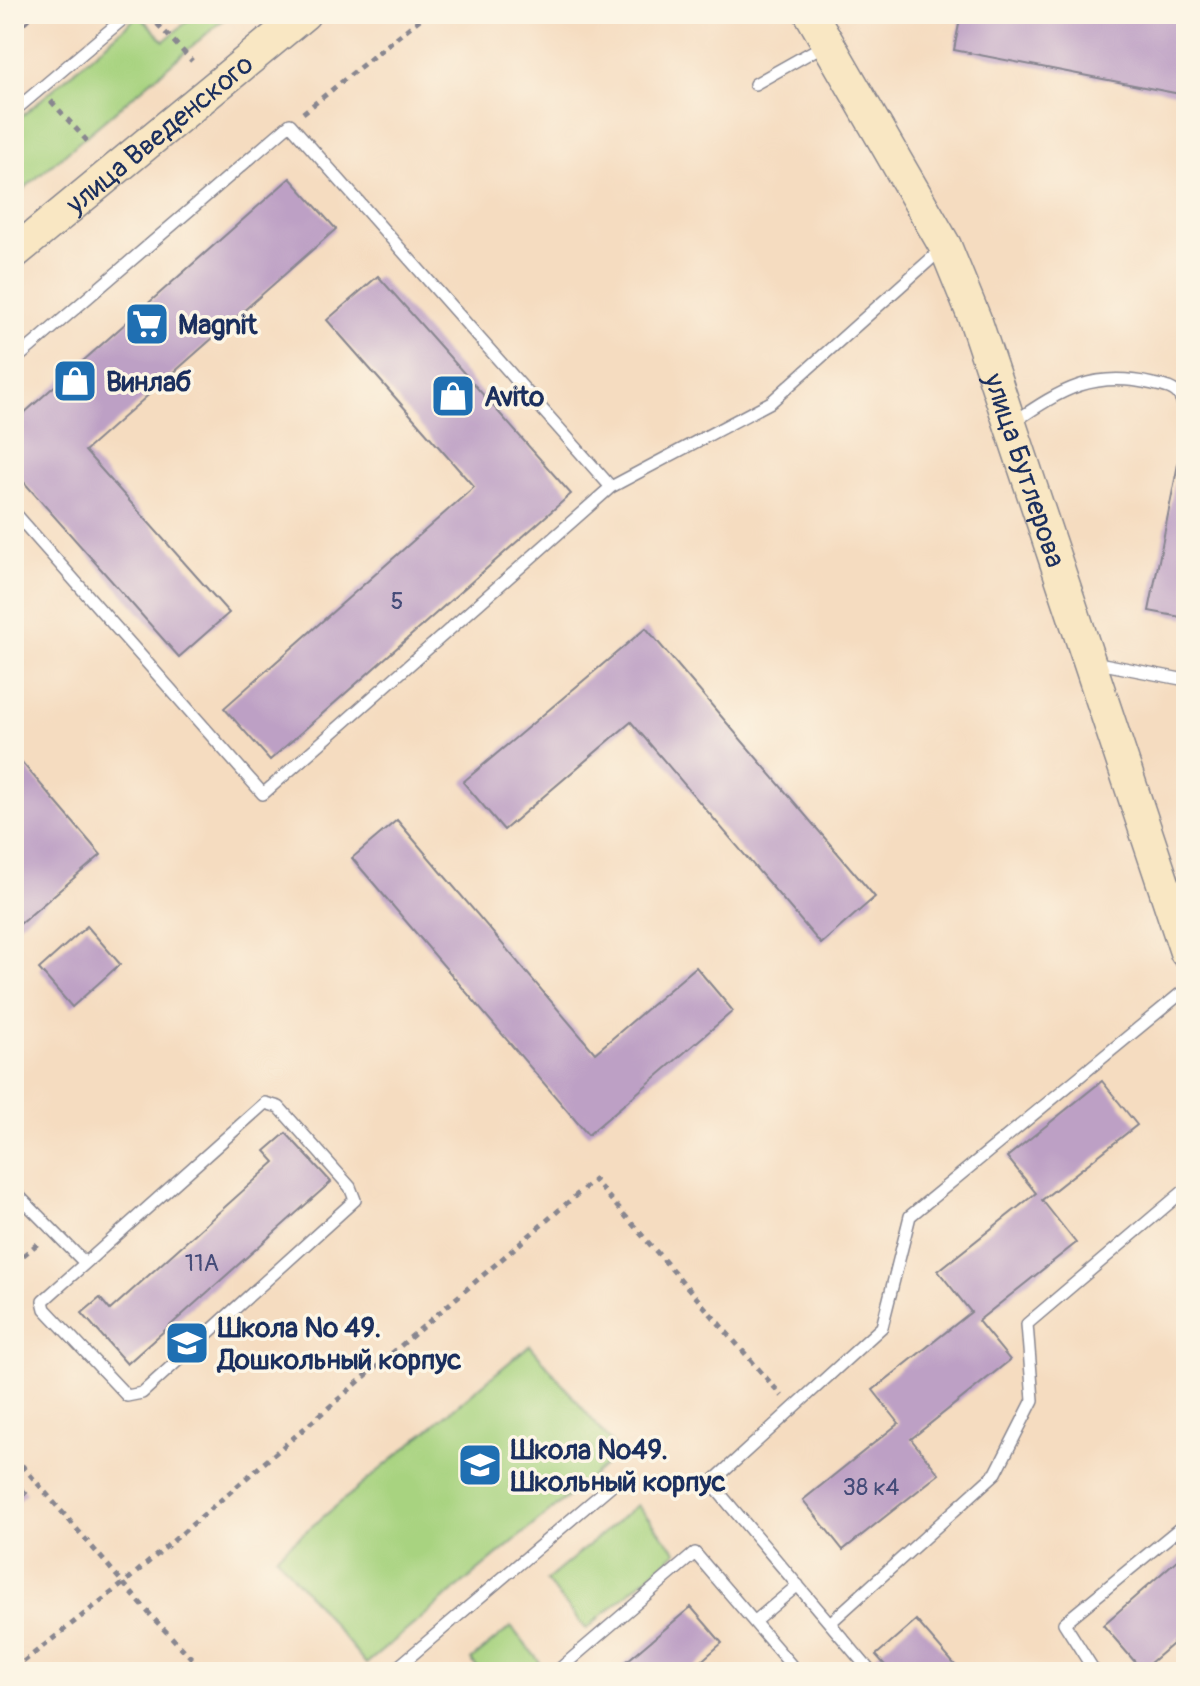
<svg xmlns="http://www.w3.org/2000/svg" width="1200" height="1686" font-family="Pangolin,sans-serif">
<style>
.green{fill:#a8d380;stroke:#62816f;stroke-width:2}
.building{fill:#bda0c5}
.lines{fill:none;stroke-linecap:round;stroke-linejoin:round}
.lane-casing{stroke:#88868f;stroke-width:14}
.secondary-casing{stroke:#88868f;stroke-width:35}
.path{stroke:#88868f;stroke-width:5;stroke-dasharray:6 6;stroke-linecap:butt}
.lane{stroke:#fff;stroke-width:11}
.secondary{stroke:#f9e7c3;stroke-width:32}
.labels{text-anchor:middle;stroke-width:7;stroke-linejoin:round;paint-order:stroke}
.number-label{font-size:24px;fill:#444b78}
.street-label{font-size:28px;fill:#1b2f5e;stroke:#fcf5e5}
.poi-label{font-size:28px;font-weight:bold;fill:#1b2f5e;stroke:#fcf5e5;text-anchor:start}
</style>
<rect width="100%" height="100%" fill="#fcf5e5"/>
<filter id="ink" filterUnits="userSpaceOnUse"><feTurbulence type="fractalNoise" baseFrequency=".0125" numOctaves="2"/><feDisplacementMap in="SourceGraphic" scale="16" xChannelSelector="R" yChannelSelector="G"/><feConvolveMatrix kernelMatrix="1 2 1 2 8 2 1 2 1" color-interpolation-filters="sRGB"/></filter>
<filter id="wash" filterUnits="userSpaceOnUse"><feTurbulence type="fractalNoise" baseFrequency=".006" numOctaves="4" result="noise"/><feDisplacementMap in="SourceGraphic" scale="32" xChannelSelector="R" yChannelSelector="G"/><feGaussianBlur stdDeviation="1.8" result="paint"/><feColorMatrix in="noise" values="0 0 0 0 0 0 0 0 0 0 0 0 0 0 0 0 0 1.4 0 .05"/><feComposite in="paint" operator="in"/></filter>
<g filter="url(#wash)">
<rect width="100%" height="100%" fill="#f5dcc0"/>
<path class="green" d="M 196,14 L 230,14 L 14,197 L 14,123 L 139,15 L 164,41 Z
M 530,1345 L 620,1453 L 366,1664 L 276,1556 Z
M 637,1505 L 677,1552 L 586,1629 L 546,1581 Z
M 511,1627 L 540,1662 L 528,1672 L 481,1672 L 471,1660 Z"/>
<g id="blocks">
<path class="building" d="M 14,14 L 35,14 L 14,34 Z
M 961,14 L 1186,14 L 1186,66 L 1180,94 L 954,50 Z
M 290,178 L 336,229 L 85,451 L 229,613 L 179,657 L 14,471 L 14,422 Z
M 378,276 L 571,494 L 270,760 L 224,708 L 474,487 L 327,320 Z
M 1181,449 L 1186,450 L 1186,618 L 1149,611 Z
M 646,628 L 875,897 L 821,944 L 631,722 L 504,830 L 463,782 Z
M 14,753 L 101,855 L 14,929 Z
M 397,820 L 595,1053 L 696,967 L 733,1011 L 588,1135 L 352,858 Z
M 87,926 L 120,964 L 72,1007 L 39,969 Z
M 1102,1081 L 1137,1125 L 1042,1200 L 1076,1243 L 978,1321 L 1010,1360 L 911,1439 L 939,1474 L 843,1550 L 803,1500 L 899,1423 L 873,1390 L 971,1312 L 938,1271 L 1036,1193 L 1007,1157 Z
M 286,1133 L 331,1182 L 127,1364 L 82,1313 L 100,1298 L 110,1310 L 275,1162 L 265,1151 Z
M 14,1479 L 27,1493 L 14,1505 Z
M 1186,1552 L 1186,1632 L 1142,1670 L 1103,1625 Z
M 691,1607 L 722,1643 L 689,1672 L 614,1672 Z
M 916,1620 L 961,1672 L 891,1672 L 876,1655 Z"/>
</g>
</g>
<g filter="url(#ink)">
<use href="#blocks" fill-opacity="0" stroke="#88868f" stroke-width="2"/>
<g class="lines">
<g class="lane-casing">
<path id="lane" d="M 755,84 L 824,45
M 14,111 L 129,14
M 14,361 L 290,124 L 611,487
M 1014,422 C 1062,389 1094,370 1153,384 C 1163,386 1175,388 1180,397 C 1188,409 1179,421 1186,433
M 14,512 L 263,794 L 611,487 L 771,402 L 942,249
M 1093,662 L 1186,680
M 265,1103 L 279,1107 L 350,1187 L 355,1200 L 142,1393 L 127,1396 L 45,1309 L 43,1301 Z
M 14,1191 L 84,1262
M 754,1622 L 798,1585
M 830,1623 L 996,1473 L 1033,1400 L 1027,1324 L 1186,1189
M 392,1672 L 614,1483
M 556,1672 L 695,1553 L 797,1672
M 871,1672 L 711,1483 L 882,1327 L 910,1216 L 1186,989
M 1095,1672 L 1064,1623 L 1186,1523"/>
</g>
<g class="secondary-casing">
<g id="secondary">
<path id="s1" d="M 811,14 L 945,246 L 976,322 L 1186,952"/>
<path id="s2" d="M 14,253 L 304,14"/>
</g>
</g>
<path class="path" d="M 149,15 L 192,61
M 51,101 L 88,142
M 303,113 L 426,14
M 14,1263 L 41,1241
M 14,1456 L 154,1619 L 205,1672
M 14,1669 L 124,1583 L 594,1180 L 782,1396"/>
<use href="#lane" class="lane"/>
<use href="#secondary" class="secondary"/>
</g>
</g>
<defs>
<g id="supermarket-square" transform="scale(2.3)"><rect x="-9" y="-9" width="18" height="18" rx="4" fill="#1f6fb2" stroke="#fcf5e5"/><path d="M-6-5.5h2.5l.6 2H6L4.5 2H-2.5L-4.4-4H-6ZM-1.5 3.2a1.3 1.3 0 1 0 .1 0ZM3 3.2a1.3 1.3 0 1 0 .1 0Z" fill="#fff"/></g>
<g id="shop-square" transform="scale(2.3)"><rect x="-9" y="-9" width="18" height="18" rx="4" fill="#1f6fb2" stroke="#fcf5e5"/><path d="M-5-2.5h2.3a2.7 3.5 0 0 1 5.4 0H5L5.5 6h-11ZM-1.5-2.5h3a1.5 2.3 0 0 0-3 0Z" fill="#fff"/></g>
<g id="school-square" transform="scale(2.3)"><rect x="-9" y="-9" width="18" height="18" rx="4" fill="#1f6fb2" stroke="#fcf5e5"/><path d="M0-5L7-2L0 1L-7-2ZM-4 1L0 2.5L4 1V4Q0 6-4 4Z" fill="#fff"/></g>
</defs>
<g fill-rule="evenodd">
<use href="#supermarket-square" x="147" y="324"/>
<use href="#shop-square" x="75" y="381"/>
<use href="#shop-square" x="453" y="396"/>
<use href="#school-square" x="187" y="1343"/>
<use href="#school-square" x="480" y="1465"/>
</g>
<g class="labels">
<g class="number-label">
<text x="397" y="609">5</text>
<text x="202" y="1271">11А</text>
<text x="871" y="1495">38 к4</text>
</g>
<g class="street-label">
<text dy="10" stroke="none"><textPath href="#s2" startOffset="188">улица Введенского</textPath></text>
<text dy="10" stroke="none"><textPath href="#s1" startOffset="506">улица Бутлерова</textPath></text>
</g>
<g class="poi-label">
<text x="178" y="334">Magnit</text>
<text x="106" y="391">Винлаб</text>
<text x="484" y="406">Avito</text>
<text x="218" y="1337">Школа № 49.<tspan x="218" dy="32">Дошкольный корпус</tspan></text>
<text x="511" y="1459">Школа №49.<tspan x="511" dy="32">Школьный корпус</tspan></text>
</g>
</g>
<rect width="1200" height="1686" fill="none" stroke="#fcf5e5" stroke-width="48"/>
</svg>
